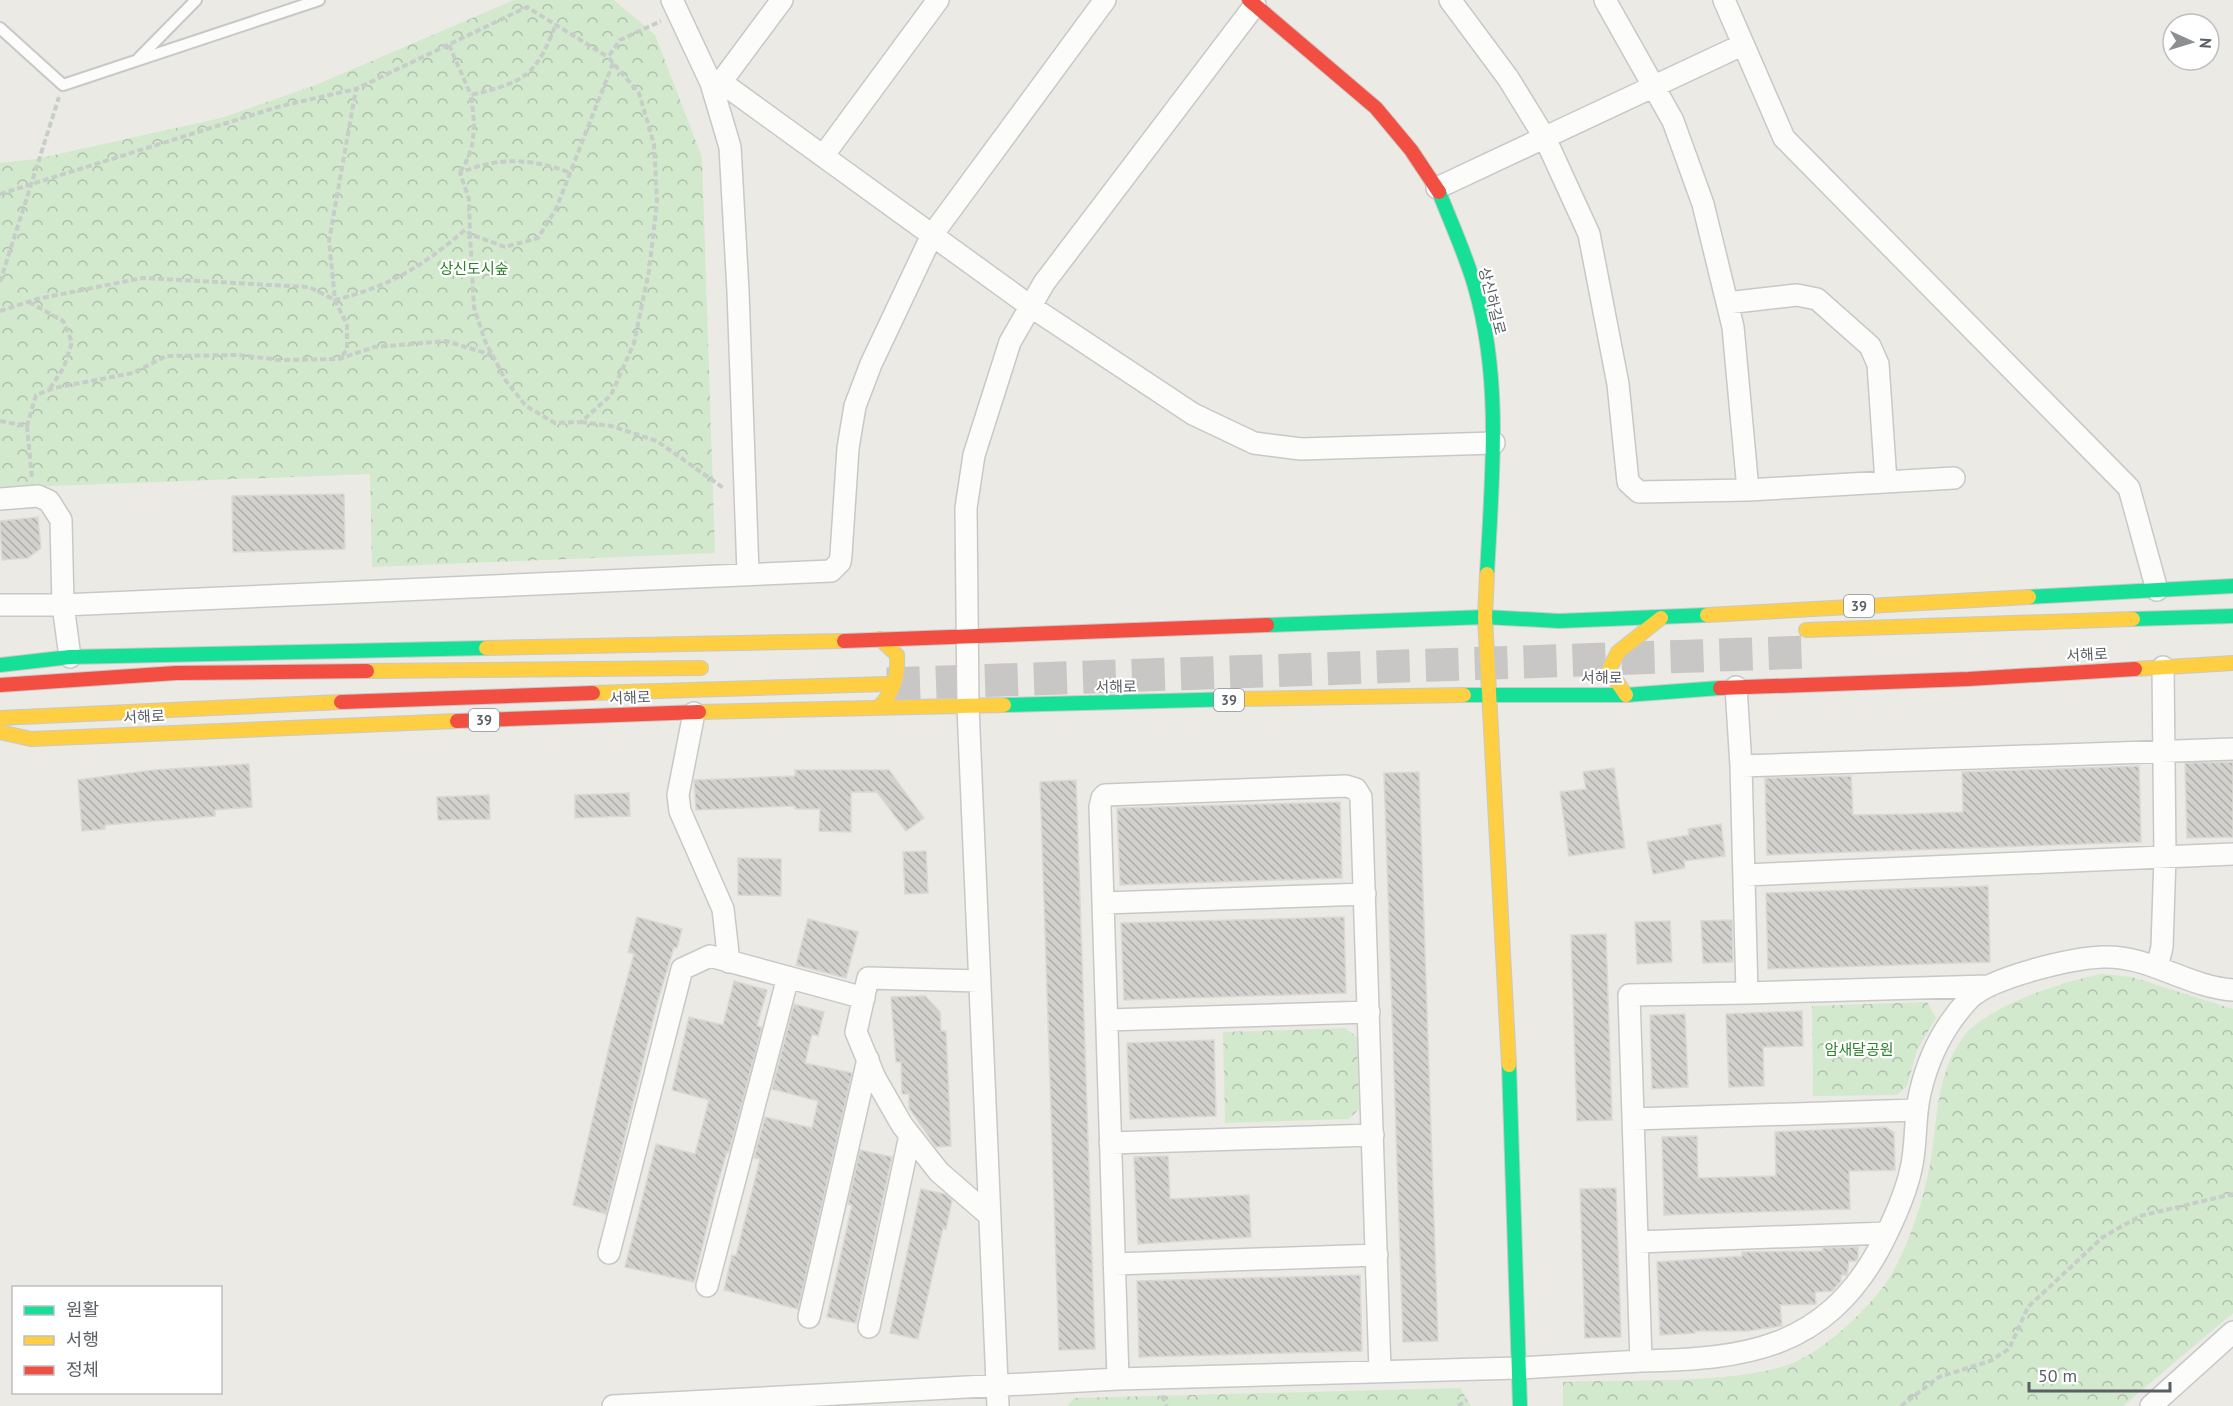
<svg xmlns="http://www.w3.org/2000/svg" width="2233" height="1406" font-family="'PT Sans','Noto Sans KR',sans-serif">
<style>
.park{fill:url(#park-crowns)}
.building{fill:url(#building-back-hatch);stroke:#dcd9d4;stroke-width:1.5}
.lines{fill:none;stroke-linecap:round;stroke-linejoin:round}
.highway-tunnel{stroke:#c8c7c5;stroke-width:33;stroke-dasharray:33 16;stroke-linecap:butt}
.lane-casing{stroke:#c8c8c8;stroke-width:14}
.street-casing{stroke:#c8c8c8;stroke-width:24}
.fast-casing{stroke:#c9c9c9;stroke-width:16}
.slow-casing{stroke:#c9c9c9;stroke-width:16}
.jam-casing{stroke:#c9c9c9;stroke-width:16}
.path{stroke:#c7cdc9;stroke-width:4;stroke-dasharray:6 3;stroke-linecap:butt}
.lane{stroke:#fcfcfb;stroke-width:10}
.street{stroke:#fcfcfb;stroke-width:21}
.fast{stroke:#16e098;stroke-width:14}
.slow{stroke:#ffcf43;stroke-width:14}
.jam{stroke:#f24e42;stroke-width:14}
.labels{text-anchor:middle;stroke-width:4.5;stroke-linejoin:round;paint-order:stroke}
.shield{fill:#fff;stroke:#8c8f92;stroke-width:1.5}
.shield-label{font-size:14px;font-weight:bold;fill:#5a5f64}
.park-label{font-size:15px;fill:#2e822c;stroke:#fff}
.street-label{font-size:15px;fill:#5a5f64;stroke:#fff}
</style>
<defs>
<pattern id="park-crowns" width="20" height="18" patternUnits="userSpaceOnUse" patternTransform="scale(1.5)"><rect width="20" height="18" fill="#d3e9ce"/><path d="M2 6a3 3 0 1 1 6 0M12 15a3 3 0 1 1 6 0" fill="none" stroke="#aec0ab"/></pattern>
<pattern id="building-back-hatch" width="6" height="6" patternUnits="userSpaceOnUse" patternTransform="scale(1.5)"><rect width="6" height="6" fill="#d2d1ce"/><path d="M-1 5l2 2M0 0l6 6M5-1l2 2" fill="none" stroke="#adadab"/></pattern>
</defs>
<rect width="100%" height="100%" fill="#eceae5"/>
<path class="park" d="M 514,0 L 614,0 L 655,35 L 702,157 L 715,553 L 372,567 L 370,474 L 0,488 L 0,163 L 36,159 L 221,118 L 316,85 Z
M 2103,974 L 2132,977 L 2233,1009 L 2233,1313 L 2123,1406 L 1563,1406 L 1563,1382 C 1628,1379 1735,1385 1793,1363 C 1825,1350 1869,1308 1888,1280 C 1905,1254 1920,1210 1927,1179 C 1939,1130 1932,1079 1964,1036 C 1987,1006 2066,980 2103,974 Z
M 1927,1002 L 1936,1018 L 1917,1050 L 1907,1086 L 1897,1095 L 1813,1096 L 1812,1006 Z
M 1345,1028 L 1357,1037 L 1359,1109 L 1349,1119 L 1225,1123 L 1223,1032 Z
M 1460,1388 L 1471,1406 L 1067,1406 L 1074,1398 Z"/>
<path class="building" d="M 344,494 L 345,549 L 233,552 L 232,496 Z
M 38,517 L 41,548 L 28,558 L 2,560 L 0,521 Z
M 2233,762 L 2233,837 L 2187,838 L 2185,763 Z
M 249,764 L 252,807 L 215,810 L 215,816 L 105,825 L 105,829 L 82,831 L 78,780 L 153,770 Z
M 2139,766 L 2141,842 L 1767,855 L 1765,778 L 1851,776 L 1853,815 L 1911,814 L 1963,812 L 1962,772 Z
M 1614,768 L 1625,848 L 1569,856 L 1560,792 L 1586,789 L 1583,772 Z
M 795,770 L 889,770 L 924,818 L 906,831 L 877,792 L 851,792 L 851,832 L 819,831 L 820,809 L 795,809 L 795,806 L 696,810 L 694,780 L 795,776 Z
M 1419,772 L 1438,1341 L 1403,1342 L 1384,773 Z
M 1076,780 L 1095,1349 L 1059,1350 L 1040,782 Z
M 629,793 L 630,816 L 575,818 L 575,795 Z
M 489,795 L 490,819 L 438,820 L 437,797 Z
M 1340,802 L 1342,878 L 1120,885 L 1117,808 Z
M 1721,824 L 1725,856 L 1684,861 L 1685,868 L 1653,874 L 1647,842 L 1689,835 L 1688,829 Z
M 926,851 L 928,893 L 905,894 L 903,852 Z
M 738,858 L 781,859 L 781,896 L 738,895 Z
M 1988,886 L 1990,962 L 1768,969 L 1766,893 Z
M 637,917 L 682,929 L 677,948 L 674,947 L 658,1000 L 606,1214 L 573,1205 L 613,1030 L 634,954 L 628,952 Z
M 1344,917 L 1346,993 L 1124,1000 L 1121,923 Z
M 808,919 L 858,932 L 846,978 L 796,965 Z
M 1732,920 L 1733,962 L 1703,963 L 1701,921 Z
M 1670,921 L 1672,962 L 1637,964 L 1635,922 Z
M 1606,934 L 1612,1120 L 1577,1121 L 1571,935 Z
M 734,981 L 767,990 L 757,1026 L 762,1027 L 729,1152 L 727,1151 L 714,1197 L 694,1282 L 625,1267 L 656,1144 L 695,1154 L 709,1100 L 672,1090 L 689,1017 L 723,1025 Z
M 925,996 L 940,1012 L 941,1031 L 946,1031 L 951,1146 L 936,1147 L 909,1108 L 909,1094 L 902,1094 L 901,1062 L 896,1062 L 891,997 Z
M 794,1004 L 824,1012 L 818,1036 L 812,1034 L 805,1063 L 852,1073 L 798,1309 L 724,1290 L 732,1255 L 736,1256 L 760,1159 L 754,1158 L 765,1117 L 812,1128 L 818,1101 L 772,1089 Z
M 1802,1011 L 1803,1046 L 1763,1047 L 1764,1086 L 1729,1087 L 1726,1014 Z
M 1685,1014 L 1688,1087 L 1652,1089 L 1650,1015 Z
M 1214,1040 L 1216,1116 L 1130,1119 L 1127,1043 Z
M 1886,1127 L 1894,1133 L 1895,1170 L 1849,1171 L 1850,1209 L 1664,1215 L 1662,1137 L 1697,1136 L 1698,1178 L 1776,1176 L 1775,1132 Z
M 860,1150 L 892,1157 L 856,1323 L 827,1317 L 852,1205 L 848,1204 Z
M 1168,1156 L 1170,1199 L 1249,1195 L 1251,1237 L 1138,1244 L 1134,1157 Z
M 1616,1188 L 1621,1337 L 1585,1338 L 1580,1189 Z
M 921,1189 L 945,1194 L 952,1200 L 946,1229 L 943,1228 L 918,1339 L 890,1333 Z
M 1858,1247 L 1858,1258 L 1856,1261 L 1849,1261 L 1847,1275 L 1841,1275 L 1841,1281 L 1832,1291 L 1815,1292 L 1816,1304 L 1780,1305 L 1782,1326 L 1747,1331 L 1695,1331 L 1695,1333 L 1660,1335 L 1657,1262 L 1742,1256 L 1742,1252 L 1823,1251 L 1822,1248 Z
M 1360,1275 L 1362,1351 L 1139,1357 L 1137,1281 Z"/>
<g class="lines">
<path class="highway-tunnel" d="M 887,684 L 1809,652"/>
<g class="lane-casing">
<path id="lane" d="M 0,28 L 63,85 L 319,0
M 139,58 L 196,0"/>
</g>
<g class="street-casing">
<path id="street" d="M 672,0 L 711,83 L 730,147 L 738,291 L 748,573
M 1450,0 L 1508,78 L 1545,138 L 1589,234 L 1618,384 L 1628,482 L 1639,492 L 1748,490 L 1954,478
M 1605,0 L 1673,121 L 1703,204 L 1733,327 L 1748,490
M 1724,0 L 1784,138 L 2129,488 L 2157,590
M 721,82 L 782,0
M 711,83 L 721,82 L 1030,306 L 1193,414 L 1254,443 L 1301,449 L 1494,443
M 823,156 L 938,0
M 1437,188 L 1742,45
M 1727,303 L 1797,295 L 1817,299 L 1870,346 L 1878,364 L 1886,482
M 0,499 L 38,496 L 49,501 L 61,520 L 63,605 L 70,657
M 0,605 L 63,605 L 831,571 L 840,562 L 841,555 L 848,448 L 855,406 L 871,364 L 932,235 L 1105,0
M 1736,687 L 1741,766
M 694,713 L 678,795 L 680,811 L 723,909 L 729,962
M 1744,875 L 2233,854
M 1104,903 L 1365,894
M 2157,967 L 2162,947 L 2165,857 L 2163,667
M 980,981 L 868,978 L 856,1032 L 875,1078 L 902,1125 L 939,1172 L 990,1216
M 1989,986 L 1747,993 L 1741,766 L 2233,749
M 1747,993 L 1629,995 L 1641,1361 C 1746,1359 1824,1349 1879,1249 C 1892,1224 1905,1197 1911,1169 C 1917,1144 1914,1118 1920,1093 C 1928,1058 1945,1024 1970,998 C 1992,977 2072,958 2103,957 C 2149,955 2187,987 2233,990
M 1107,1020 L 1369,1012
M 1633,1119 L 1916,1110
M 1110,1143 L 1373,1135
M 1637,1242 L 1887,1233
M 609,1253 L 682,969 L 710,956 L 864,998
M 1114,1264 L 1377,1255
M 707,1286 L 788,977
M 809,1317 L 868,1059
M 869,1327 L 910,1135
M 1380,1371 L 1361,797 L 1356,789 L 1346,786 L 1105,795 L 1102,798 L 1100,807 L 1118,1379 L 1518,1368 L 1641,1361
M 613,1406 L 1118,1379
M 998,1406 L 968,707 L 966,508 L 974,455 L 1010,342 L 1044,283 L 1255,5
M 2151,1406 L 2233,1332"/>
</g>
<g class="fast-casing">
<path id="fast" d="M 1439,192 C 1451,223 1466,255 1475,287 C 1502,380 1492,478 1487,574
M 2029,597 L 2233,586
M 2133,619 L 2233,616
M 1267,625 L 1485,617 L 1559,621 L 1707,615
M 0,665 L 70,657 L 486,648
M 1464,695 L 1626,695 L 1720,688
M 1004,705 L 1237,699
M 1509,1065 L 1520,1406"/>
</g>
<g class="slow-casing">
<path id="slow" d="M 1487,574 L 1485,617 L 1509,1065
M 1707,615 L 2029,597
M 1806,630 L 2133,619
M 486,648 L 844,641
M 2135,669 L 2233,663
M 367,671 L 701,668
M 593,693 L 887,684
M 1626,695 L 1609,670 L 1618,652 L 1661,618
M 1237,699 L 1464,695
M 878,708 C 894,692 898,678 897,655 L 880,639
M 699,712 L 1004,705
M 0,718 L 341,702
M 0,732 L 31,739 L 457,721"/>
</g>
<g class="jam-casing">
<path id="jam" d="M 1249,0 L 1376,108 L 1411,150 L 1439,192
M 844,641 L 1267,625
M 0,685 L 176,673 L 367,671
M 1720,688 L 1968,679 L 2135,669
M 341,702 L 593,693
M 457,721 L 699,712"/>
</g>
<path class="path" d="M 449,45 L 471,95
M 613,63 L 556,209 L 538,238 L 505,247 L 470,234 L 474,307 L 485,341 L 506,381 L 526,406 L 555,423 L 581,422 L 611,395 L 634,343 L 649,271 L 657,202 L 654,144 L 639,93 L 608,57 L 620,40 L 661,21
M 460,172 C 477,148 475,123 471,95 C 525,82 536,76 556,24
M 568,172 C 531,158 497,157 460,173 L 469,199 L 470,234 L 465,230 C 420,268 392,285 335,300 L 329,241 L 356,89 L 527,7 L 608,57
M 0,194 L 281,106 L 356,89
M 0,282 L 59,97
M 29,302 L 63,321 L 72,342 L 64,367 L 49,390
M 0,311 L 37,299 L 143,278 L 309,287 L 335,300 L 347,325 L 347,349 L 340,359
M 0,421 L 27,426 L 36,395 L 54,388 L 133,373 L 166,356 L 238,355 L 280,360 L 339,359 L 374,347 L 446,341 L 492,355
M 581,422 L 611,426 L 657,441 L 725,489
M 27,426 L 32,479
M 1162,1396 L 1167,1406
M 1458,1406 L 1467,1400
M 1901,1406 L 1939,1377 L 1990,1361 L 2009,1349 L 2028,1307 L 2103,1237 L 2140,1216 L 2233,1194"/>
<use href="#lane" class="lane"/>
<use href="#street" class="street"/>
<use href="#fast" class="fast"/>
<use href="#slow" class="slow"/>
<use href="#jam" class="jam"/>
</g>
<g class="labels">
<g class="shield">
<rect x="1844" y="595" width="30" height="22" rx="4.5"/>
<rect x="1214" y="689" width="30" height="22" rx="4.5"/>
<rect x="469" y="709" width="30" height="22" rx="4.5"/>
</g>
<g class="shield-label">
<text x="1859" y="611">39</text>
<text x="1229" y="705">39</text>
<text x="484" y="725">39</text>
</g>
<g class="park-label">
<text x="474" y="274">상신도시숲</text>
<text x="1859" y="1055">암새달공원</text>
</g>
<g class="street-label">
<text transform="translate(1492 301) rotate(76)" y="5">상신하길로</text>
<text transform="translate(2087 655) rotate(-3)" y="5">서해로</text>
<text x="1602" y="683">서해로</text>
<text transform="translate(1116 687) rotate(-1)" y="5">서해로</text>
<text transform="translate(630 698) rotate(-2)" y="5">서해로</text>
<text transform="translate(144 717) rotate(-3)" y="5">서해로</text>
</g>
</g>
<rect x="12" y="1286" width="210" height="108" fill="#ffffff" stroke="#bdbfc1" stroke-width="1.5"/>
<rect x="24" y="1306" width="30" height="9" fill="#16e098" stroke="#bdbfc1" stroke-width="1.5"/>
<text x="66" y="1316" font-size="18" fill="#5a5f64">원활</text>
<rect x="24" y="1336" width="30" height="9" fill="#ffcf43" stroke="#bdbfc1" stroke-width="1.5"/>
<text x="66" y="1346" font-size="18" fill="#5a5f64">서행</text>
<rect x="24" y="1366" width="30" height="9" fill="#f24e42" stroke="#bdbfc1" stroke-width="1.5"/>
<text x="66" y="1376" font-size="18" fill="#5a5f64">정체</text>
<g transform="translate(2191 42) rotate(94)"><circle r="28" fill="#ffffff" stroke="#bdbfc1" stroke-width="1.5"/>
<path d="M0-4.5L10 22L0 15L-10 22Z" fill="#8d9091"/>
<text y="-9" font-size="16" font-weight="bold" text-anchor="middle" fill="#5a5f64">N</text>
</g>
<path d="M2029 1382v9h141v-9" fill="none" stroke="#5a5f64" stroke-width="3"/>
<text x="2038" y="1382" font-size="18" fill="#5a5f64" stroke="#ffffff" stroke-width="4.5" paint-order="stroke">50 m</text>
</svg>
